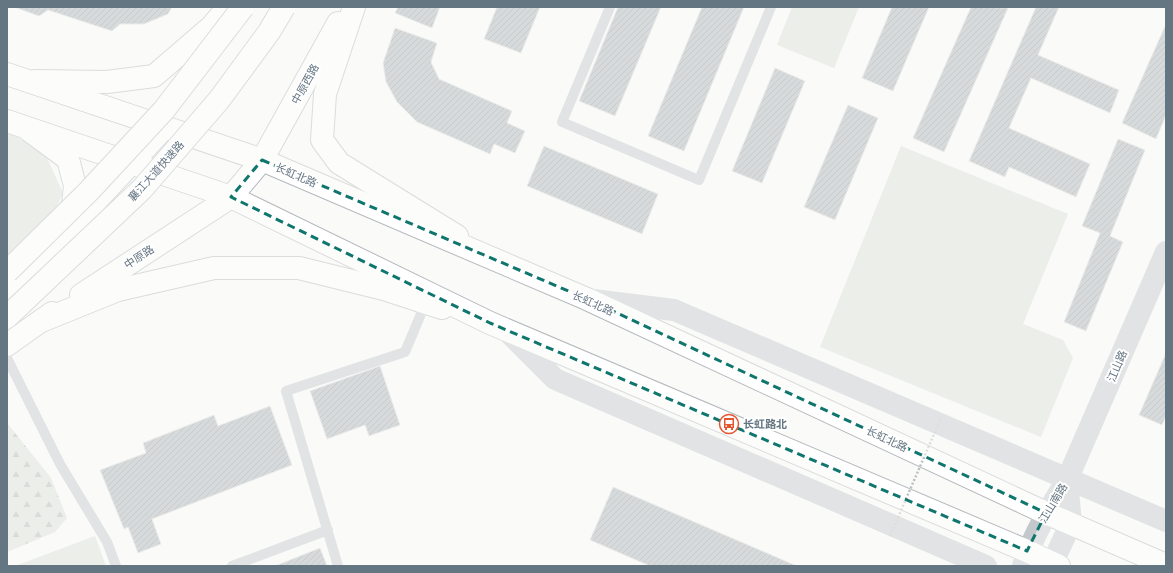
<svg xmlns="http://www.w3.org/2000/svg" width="1173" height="573" font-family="Barlow,'Noto Sans SC',sans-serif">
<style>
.green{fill:#dadfd7}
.forest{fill:url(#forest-firs)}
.building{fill:url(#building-hatch);stroke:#dcdcda}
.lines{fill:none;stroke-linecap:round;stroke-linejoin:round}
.secondary-casing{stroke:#b3babf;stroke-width:24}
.primary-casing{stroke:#b5babe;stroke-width:24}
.trunk-casing{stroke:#b4b9bd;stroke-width:24}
.service{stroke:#c3c8cc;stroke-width:10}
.tertiary{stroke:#c3c8cc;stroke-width:22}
.secondary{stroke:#fff;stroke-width:22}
.primary{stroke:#fff;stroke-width:22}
.trunk{stroke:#fff;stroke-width:22}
.trunk-bridge-casing{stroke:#b4b9bd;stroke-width:24;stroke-linecap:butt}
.path-bridge{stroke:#bbbfc2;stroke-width:2.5;stroke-dasharray:2 2;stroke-linecap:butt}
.trunk-bridge{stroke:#fff;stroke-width:22}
.marked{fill:none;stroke:#0f766e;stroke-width:3;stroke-dasharray:8 5;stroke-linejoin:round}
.labels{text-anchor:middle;stroke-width:4;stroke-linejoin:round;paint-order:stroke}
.street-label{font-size:11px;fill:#657683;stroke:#fff}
.poi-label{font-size:11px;font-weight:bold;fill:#657683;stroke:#fff;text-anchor:start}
</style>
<defs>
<pattern id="forest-firs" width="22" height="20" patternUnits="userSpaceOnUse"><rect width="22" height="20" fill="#dadfd7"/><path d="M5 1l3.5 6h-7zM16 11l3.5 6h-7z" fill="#b4b9b4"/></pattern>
<pattern id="building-hatch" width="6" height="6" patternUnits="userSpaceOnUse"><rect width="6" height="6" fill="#aab3b9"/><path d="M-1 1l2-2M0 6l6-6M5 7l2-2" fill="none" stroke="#8e969c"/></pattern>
</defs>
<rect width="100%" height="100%" fill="#fafaf8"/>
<path class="green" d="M 792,7 L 859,7 L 834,68 L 777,45 Z
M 7,133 L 16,136 L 47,158 L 63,193 L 50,223 L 7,276 Z
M 901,146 L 1068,214 L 1023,324 L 1063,340 L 1073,358 L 1041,437 L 820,347 Z
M 95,536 L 106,566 L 15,566 Z"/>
<path class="forest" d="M 7,423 L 51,478 L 67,518 L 55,532 L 7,552 Z"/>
<path class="building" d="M 14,7 L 172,7 L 168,14 L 144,24 L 120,24 L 112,31 L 48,10 L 39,16 Z
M 398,7 L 440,7 L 432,28 L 395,13 Z
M 497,7 L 540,7 L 521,53 L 484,39 Z
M 618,7 L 661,7 L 615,116 L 579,101 Z
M 702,7 L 744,7 L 684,151 L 648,136 Z
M 892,7 L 929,7 L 893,91 L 862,78 Z
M 971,7 L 1008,8 L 944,152 L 913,138 Z
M 1036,7 L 1059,7 L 1038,55 L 1119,90 L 1110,113 L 1031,78 L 1009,128 L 1090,164 L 1076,197 L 1009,167 L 1005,177 L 969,161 Z
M 1166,24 L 1166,115 L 1156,139 L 1122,123 Z
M 395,28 L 437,43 L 431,62 L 439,79 L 512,111 L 507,123 L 525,131 L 515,153 L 494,144 L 490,154 L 417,122 L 397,102 L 386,82 L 383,63 Z
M 775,68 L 805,81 L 762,183 L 732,171 Z
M 848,105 L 878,118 L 835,220 L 804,207 Z
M 1118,139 L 1145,150 L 1110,236 L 1123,242 L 1086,331 L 1064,322 L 1100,233 L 1082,226 Z
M 544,146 L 658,194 L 642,234 L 527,186 Z
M 1166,353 L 1166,416 L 1162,425 L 1139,415 Z
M 380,366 L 400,425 L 369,436 L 365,425 L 327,439 L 310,391 Z
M 270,406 L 292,465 L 152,519 L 161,544 L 138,553 L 128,527 L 124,529 L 100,470 L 146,453 L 143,443 L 214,415 L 218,426 Z
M 613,487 L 797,566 L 650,566 L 590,540 Z
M 320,548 L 327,566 L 275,566 Z"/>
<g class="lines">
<g class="secondary-casing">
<path id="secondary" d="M 30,131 L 68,159 L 75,186 L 73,205 L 66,217
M 7,290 L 25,277 L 164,128
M 81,295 L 231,197 L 262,160
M 39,322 L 118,290 L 214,268 L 299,268 L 384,289 L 442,308
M 7,345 L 52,313"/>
</g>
<g class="primary-casing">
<path id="primary" d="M 354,7 L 325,94 L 322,140 L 339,163 L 457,236
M 35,81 L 107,82 L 154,76 L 212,26 L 228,7
M 262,160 L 338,23"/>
</g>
<g class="trunk-casing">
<path id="trunk" d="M 7,74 L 262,160 L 587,299 L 1046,513 L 1166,565
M 7,121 L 231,197 L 490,323 L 1027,551 L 1059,566"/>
</g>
<path class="service" d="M 610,7 L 562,122 L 699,180 L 771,7
M 7,358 L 60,464 L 107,542 L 116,566
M 232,566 L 328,530
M 338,566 L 286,391 L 405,352 L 426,302"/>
<path class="tertiary" d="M 593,300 L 674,310 L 1166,521
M 507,331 L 555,379 L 986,566
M 1023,566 C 1033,535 1050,507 1067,480 L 1166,252
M 1051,566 L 1071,523 L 1067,480"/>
<use href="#secondary" class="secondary"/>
<use href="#primary" class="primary"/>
<use href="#trunk" class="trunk"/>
<g class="trunk-bridge-casing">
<path id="trunk-bridge" d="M 7,272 L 89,191 L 164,110 L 243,7
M 7,317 L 142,189 L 219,100 L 269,32 L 284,7"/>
</g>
<path class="path-bridge" d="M 890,536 L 941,418"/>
<use href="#trunk-bridge" class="trunk-bridge"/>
</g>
<path d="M0 0H1173V573H0ZM 262,160 L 587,299 L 1046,513 L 1027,551 L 490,323 L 231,197 Z" fill="#fafaf8" fill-opacity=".55" fill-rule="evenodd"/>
<path class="marked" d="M 262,160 L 587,299 L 1046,513 L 1027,551 L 490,323 L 231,197 Z"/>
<defs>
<g id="bus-ring" transform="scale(1)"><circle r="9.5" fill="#fff" stroke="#e4572e" stroke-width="1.5"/><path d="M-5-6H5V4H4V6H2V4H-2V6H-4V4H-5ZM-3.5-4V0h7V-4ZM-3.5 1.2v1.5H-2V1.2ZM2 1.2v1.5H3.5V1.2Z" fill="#e4572e"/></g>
</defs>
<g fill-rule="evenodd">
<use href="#bus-ring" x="729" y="424"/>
</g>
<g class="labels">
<g class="street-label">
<text transform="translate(305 84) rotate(-61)" y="4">中原西路</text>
<text transform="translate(156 171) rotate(-48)" y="4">襄江大道快速路</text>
<text transform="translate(296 175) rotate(23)" y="4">长虹北路</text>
<text transform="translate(139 257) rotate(-33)" y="4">中原路</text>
<text transform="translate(593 303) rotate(24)" y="4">长虹北路</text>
<text transform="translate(1117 366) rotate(-67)" y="4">江山路</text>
<text transform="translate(887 439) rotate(25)" y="4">长虹北路</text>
<text transform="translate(1053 503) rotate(-59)" y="4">江山南路</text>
</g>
<g class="poi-label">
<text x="743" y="428">长虹路北</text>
</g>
</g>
<rect width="1173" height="573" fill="none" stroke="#657683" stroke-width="16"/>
</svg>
